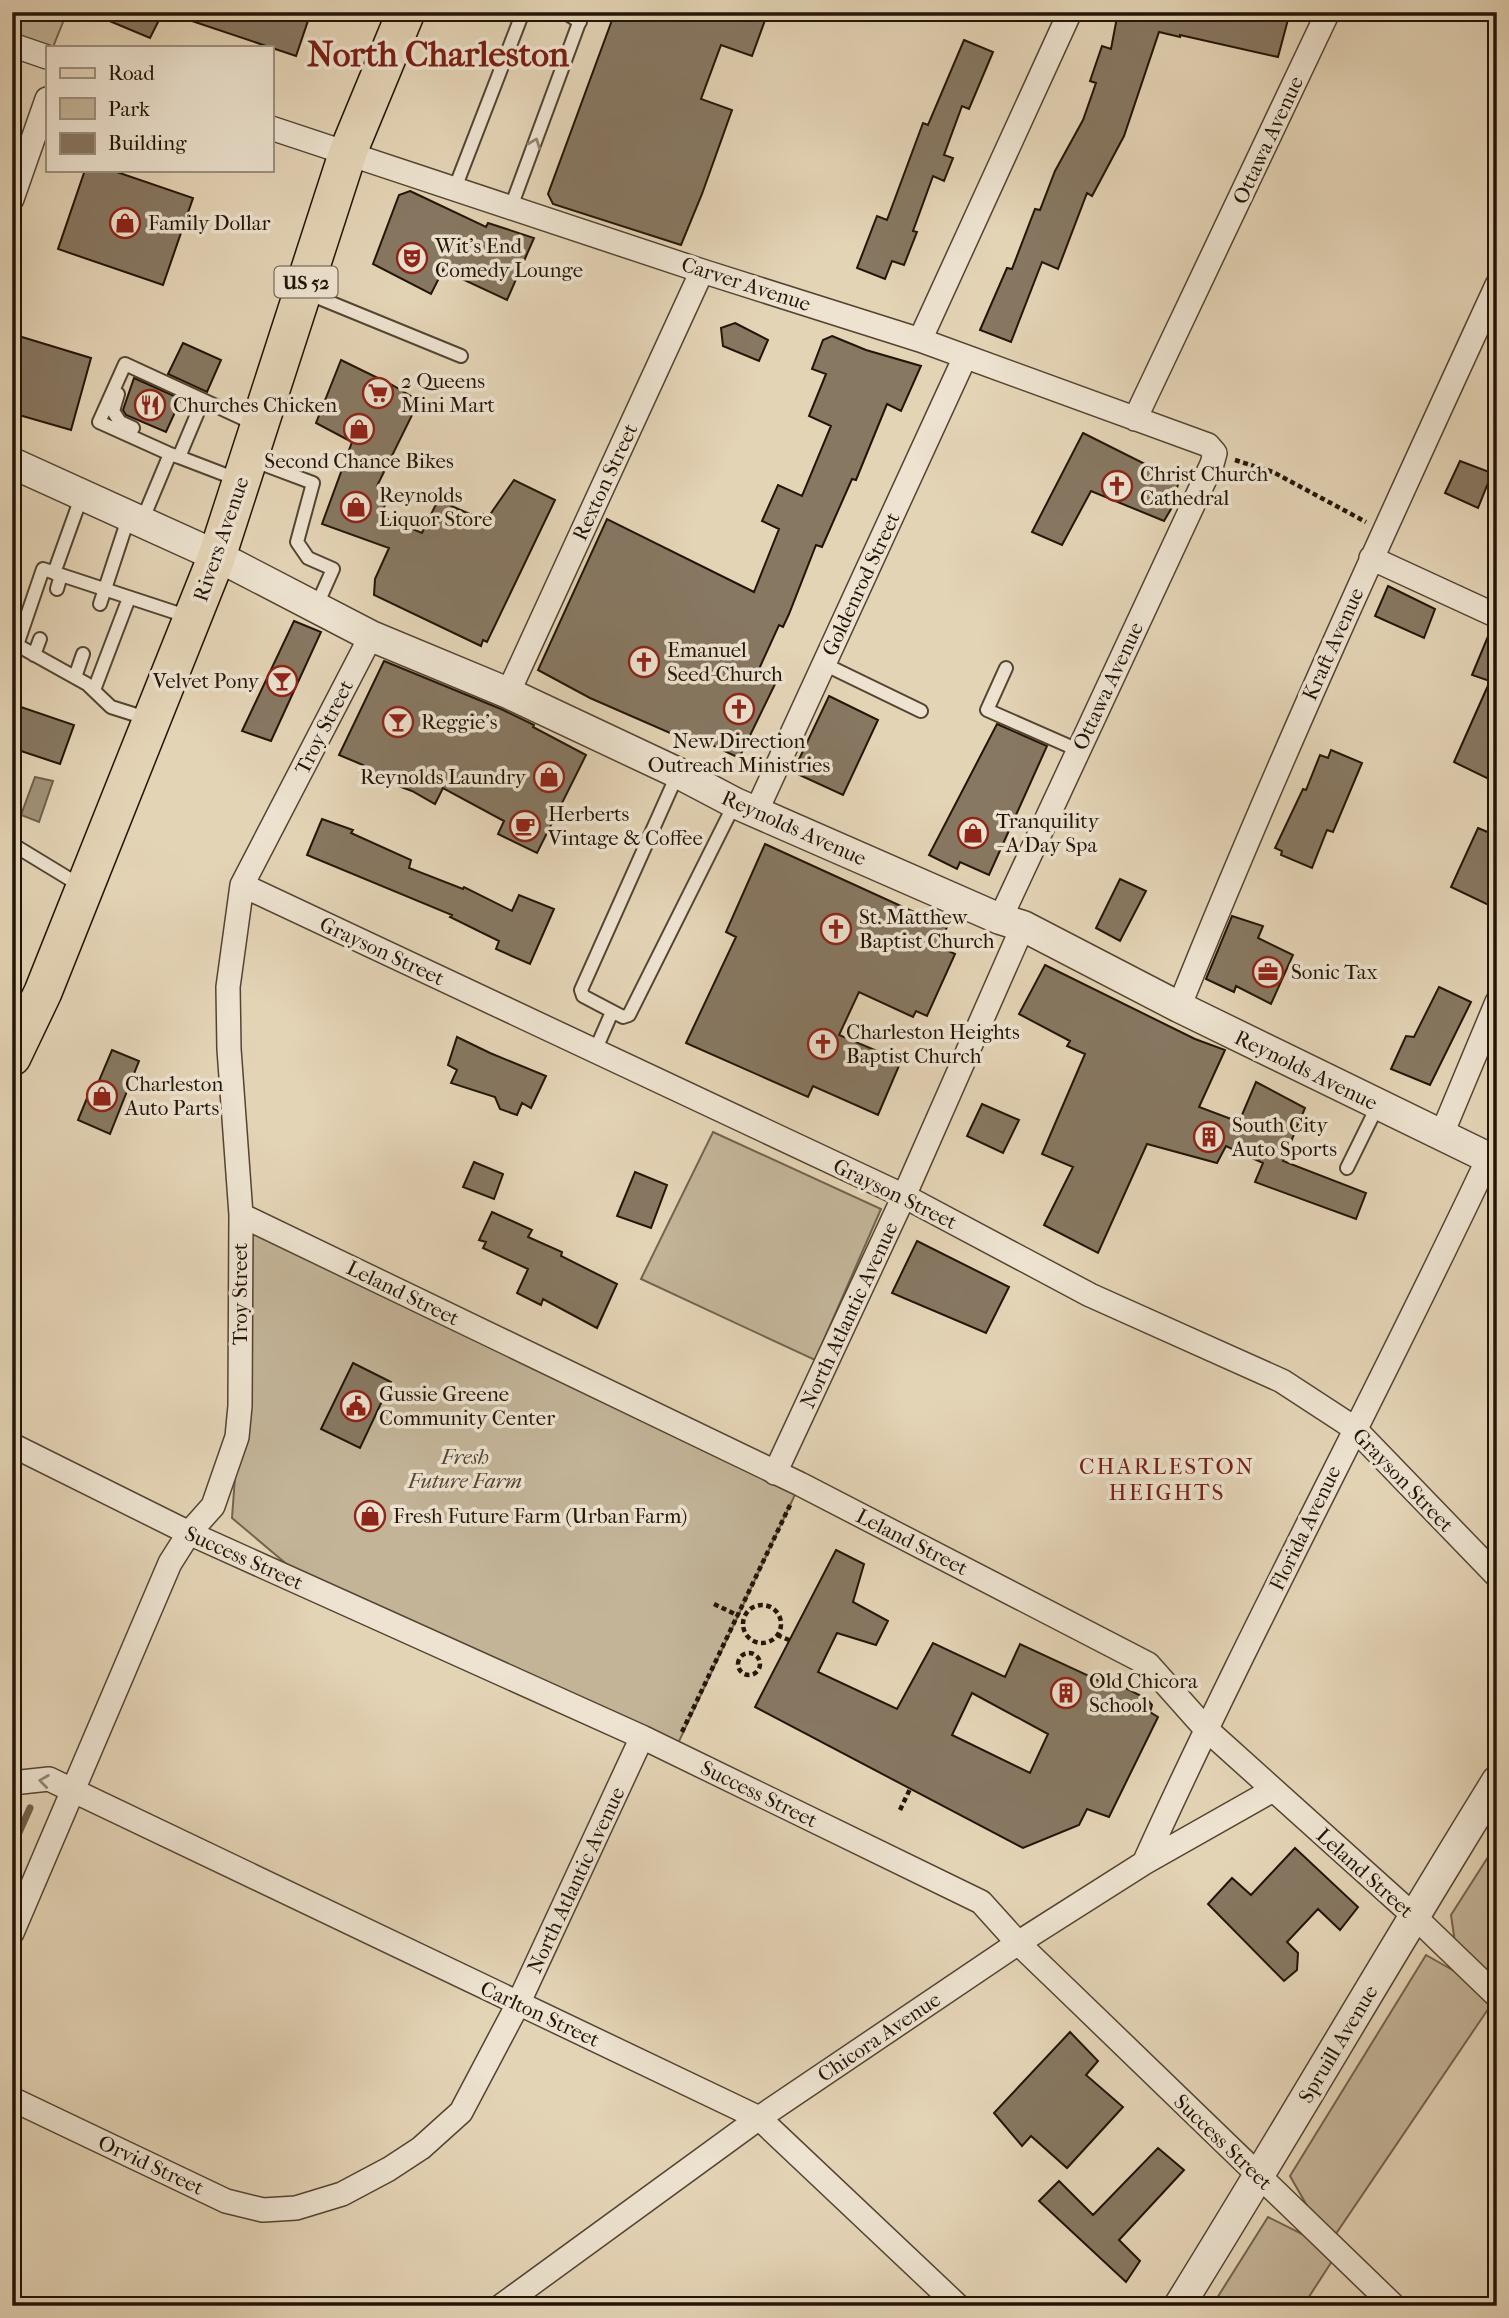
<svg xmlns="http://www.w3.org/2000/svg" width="1509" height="2318" font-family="'IM FELL French Canon',serif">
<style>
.green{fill:#c3b498;stroke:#73644f;stroke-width:2}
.water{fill:#a2937a;stroke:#6f614c;stroke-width:2}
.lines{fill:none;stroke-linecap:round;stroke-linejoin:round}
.stream{stroke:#6f614c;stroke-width:7}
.building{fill:#877862;stroke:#231506;stroke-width:2;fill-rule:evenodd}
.service-casing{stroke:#534532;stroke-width:16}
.minor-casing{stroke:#534532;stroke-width:26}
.tertiary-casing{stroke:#534532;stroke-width:33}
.primary-casing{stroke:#231506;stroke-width:40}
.path{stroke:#231506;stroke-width:4.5;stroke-dasharray:5 3.5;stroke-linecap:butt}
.service{stroke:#ede3d0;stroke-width:12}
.minor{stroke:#ede3d0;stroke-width:23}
.tertiary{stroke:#ede3d0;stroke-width:30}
.primary{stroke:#e4d4b6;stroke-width:37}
.oneway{stroke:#928675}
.labels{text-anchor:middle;stroke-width:7;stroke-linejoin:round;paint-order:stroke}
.shield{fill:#ede3d0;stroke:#605343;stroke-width:2}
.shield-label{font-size:19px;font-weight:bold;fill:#231506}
.street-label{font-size:21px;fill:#231506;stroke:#ede3d0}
.poi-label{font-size:21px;fill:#231506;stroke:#ede3d0;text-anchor:start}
.park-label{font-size:21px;font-style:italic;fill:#534532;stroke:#ede3d0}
.neighbourhood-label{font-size:23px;letter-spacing:2px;fill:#7a1f14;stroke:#ede3d0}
.town-label{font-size:35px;font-weight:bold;fill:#7a1f14;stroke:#ede3d0}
</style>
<rect width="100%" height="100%" fill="#e4d4b6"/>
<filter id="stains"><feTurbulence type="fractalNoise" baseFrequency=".00286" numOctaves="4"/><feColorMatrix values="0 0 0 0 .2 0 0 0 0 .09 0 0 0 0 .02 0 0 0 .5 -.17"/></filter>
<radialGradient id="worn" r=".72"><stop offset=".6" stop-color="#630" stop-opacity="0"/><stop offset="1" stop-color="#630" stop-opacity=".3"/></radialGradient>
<path class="green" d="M 12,12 L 67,12 L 53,47 L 47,47 L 12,45 Z
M 713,1132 L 881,1209 L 815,1360 L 641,1279 Z
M 241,1216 L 800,1484 L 674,1752 L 309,1583 L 232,1518 L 238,1437 Z
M 1497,1843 L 1497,1996 L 1329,2244 L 1290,2176 L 1426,1955 L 1493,1993 L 1457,1957 L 1451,1915 Z
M 1268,2217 L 1338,2252 L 1303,2306 L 1212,2306 Z"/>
<path class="water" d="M 35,777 L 53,781 L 39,822 L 21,815 Z"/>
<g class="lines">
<path class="stream" d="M 12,1848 L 30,1808"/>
</g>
<path class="building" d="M 88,12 L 163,12 L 150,38 Z
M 177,12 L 311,12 L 296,56 L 177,16 Z
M 615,12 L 768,12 L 752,56 L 721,45 L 701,99 L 732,110 L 702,194 L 681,245 L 553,204 L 548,194 Z
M 1118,12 L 1290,12 L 1278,57 L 1180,35 L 1180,37 L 1159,32 L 1124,136 L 1092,196 L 1087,193 L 1058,269 L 1042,262 L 1011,342 L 980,330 L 1007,268 L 1012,269 L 1035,209 L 1040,210 L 1055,171 L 1083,120 L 1096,83 L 1090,81 L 1102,46 L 1111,49 Z
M 964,40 L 993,52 L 969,109 L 962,106 L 944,155 L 953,158 L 944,181 L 933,176 L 913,231 L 917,232 L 904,265 L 892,261 L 885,279 L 857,268 L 877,216 L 887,220 L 923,123 L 928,125 Z
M 85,170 L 111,170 L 193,198 L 163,285 L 58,249 Z
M 410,191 L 486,227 L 488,223 L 534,238 L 507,300 L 443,270 L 431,294 L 373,264 L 399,195 Z
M 735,323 L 768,340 L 759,361 L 723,346 L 721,328 Z
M 12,334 L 91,358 L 71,430 L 12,413 Z
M 832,336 L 866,350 L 921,366 L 901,411 L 887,404 L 856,480 L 852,479 L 822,547 L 816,545 L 789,614 L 783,627 L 779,625 L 759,669 L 778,678 L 739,758 L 689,734 L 686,740 L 590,698 L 538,670 L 607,519 L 754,592 L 779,529 L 762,521 L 778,485 L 802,496 L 831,426 L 809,416 L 826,374 L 812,369 L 823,340 Z
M 183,343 L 221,360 L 207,392 L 168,374 Z
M 341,360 L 392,385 L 419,401 L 377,486 L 390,491 L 381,516 L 422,533 L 438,500 L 479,518 L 483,514 L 489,516 L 514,480 L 555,500 L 487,642 L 483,640 L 481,646 L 374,595 L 375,579 L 389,548 L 322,524 L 352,442 L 316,423 Z
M 134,378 L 181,399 L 166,432 L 126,415 L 123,410 Z
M 1083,433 L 1179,481 L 1171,509 L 1164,521 L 1091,491 L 1062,545 L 1032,532 Z
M 1460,461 L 1492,473 L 1478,508 L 1445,493 Z
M 1388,586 L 1435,609 L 1424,638 L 1375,616 Z
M 294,621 L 321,632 L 271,741 L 242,731 Z
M 1491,629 L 1497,630 L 1497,783 L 1454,762 L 1490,681 L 1472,675 Z
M 384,661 L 501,709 L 534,725 L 533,727 L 586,755 L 537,853 L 498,834 L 504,821 L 443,788 L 435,804 L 412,791 L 360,772 L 363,765 L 339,755 Z
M 829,696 L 878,720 L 843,795 L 793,772 Z
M 12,704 L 74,725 L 60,764 L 12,748 Z
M 997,724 L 1047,746 L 989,875 L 960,862 L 957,869 L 929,855 Z
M 1331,750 L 1362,763 L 1333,832 L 1327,830 L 1312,868 L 1281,855 L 1282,851 L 1275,848 L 1303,789 L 1306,790 L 1320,755 L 1328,758 Z
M 322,819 L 353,830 L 351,833 L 411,860 L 409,868 L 463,889 L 464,887 L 512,911 L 519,895 L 554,909 L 530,964 L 496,949 L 499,941 L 450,917 L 452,915 L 307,855 Z
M 1478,828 L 1497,836 L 1497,909 L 1451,887 Z
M 765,844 L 947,927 L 938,946 L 955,954 L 927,1016 L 916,1011 L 913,1017 L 859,992 L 839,1035 L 901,1061 L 878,1115 L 813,1086 L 808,1097 L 686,1043 L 736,937 L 726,932 Z
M 1120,879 L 1146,891 L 1120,941 L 1096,928 Z
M 1232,916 L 1263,926 L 1258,938 L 1293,955 L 1271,1004 L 1236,986 L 1234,992 L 1206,979 Z
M 1045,965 L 1195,1039 L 1225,1050 L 1199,1107 L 1239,1122 L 1256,1082 L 1305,1108 L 1283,1161 L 1366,1193 L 1356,1219 L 1255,1182 L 1263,1163 L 1226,1146 L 1217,1163 L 1147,1144 L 1098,1253 L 1044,1225 L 1073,1167 L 1042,1154 L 1085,1054 L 1067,1046 L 1070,1041 L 1019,1014 Z
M 1439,987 L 1471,1002 L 1430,1085 L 1391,1069 L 1406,1036 L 1414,1037 Z
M 457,1037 L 490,1053 L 546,1076 L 531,1108 L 522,1103 L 517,1115 L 500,1109 L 495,1097 L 451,1083 L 457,1070 L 448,1065 Z
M 112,1050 L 139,1061 L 110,1134 L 78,1120 L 92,1086 L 96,1088 Z
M 982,1104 L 1019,1120 L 1003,1153 L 967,1136 Z
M 474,1162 L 503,1174 L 494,1199 L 463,1187 Z
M 635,1172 L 667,1185 L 651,1228 L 617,1216 Z
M 492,1212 L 532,1230 L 528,1237 L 562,1252 L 561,1256 L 617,1284 L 597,1328 L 543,1299 L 541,1305 L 517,1293 L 528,1269 L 483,1248 L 486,1242 L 479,1240 Z
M 917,1241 L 1009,1287 L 986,1333 L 892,1293 Z
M 353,1363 L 391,1382 L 360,1448 L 321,1429 Z
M 836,1550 L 864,1564 L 853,1602 L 888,1621 L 876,1645 L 837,1633 L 818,1672 L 897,1709 L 933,1643 L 1005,1677 L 1020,1644 L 1106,1684 L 1112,1681 L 1147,1699 L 1152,1705 L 1150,1712 L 1158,1717 L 1109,1817 L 1087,1809 L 1079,1825 L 1023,1848 L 755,1707 ZM 972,1693 L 1048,1734 L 1030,1773 L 952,1735 Z
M 1295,1848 L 1358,1907 L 1340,1930 L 1318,1909 L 1287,1942 L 1298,1953 L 1297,1970 L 1284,1981 L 1208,1904 L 1232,1878 L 1251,1895 Z
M 1070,2032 L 1098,2061 L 1086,2075 L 1123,2107 L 1067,2168 L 1031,2136 L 1022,2146 L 994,2113 Z
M 1158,2148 L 1184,2170 L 1119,2240 L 1140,2261 L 1126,2282 L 1039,2201 L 1059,2181 L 1093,2215 Z"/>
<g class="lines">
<g class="service-casing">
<path id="service" d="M 564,12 L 580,22
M 455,188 L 523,12
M 511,207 L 583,12
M 307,293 L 461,356
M 118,394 L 113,411 L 120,422 L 133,428
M 203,400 L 257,425
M 179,457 L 203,400 L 125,364 L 99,422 L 170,454 L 179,457 L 239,480
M 252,460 L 313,483 L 297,542 L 308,558 L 333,569 L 316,607
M 142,521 L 170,454
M 54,573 L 82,495
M 57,589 L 61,575
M 100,604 L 129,516
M 34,655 L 40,639
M 824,664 L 921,711
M 1006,668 L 987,710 L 1078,750
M 75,677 L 83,654
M 94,690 L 129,598
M 149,719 L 111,707 L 87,684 L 17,645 L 43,569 L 189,617
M 678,773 L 581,990 L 583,996 L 623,1017 L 629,1015 L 735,803
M 12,844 L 81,886
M 595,1051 L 612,1012
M 1347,1168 L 1378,1105"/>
</g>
<g class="minor-casing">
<path id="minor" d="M 12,45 L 47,57
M 271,128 L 702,271 L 920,340 L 1208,445 L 1215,453 L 1212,464 L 1000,919
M 12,199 L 47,99
M 920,340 L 1070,12
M 1135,419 L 1328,12
M 1371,558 L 1497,616
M 508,693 L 702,271
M 756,812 L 965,357
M 242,885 L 904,1196 L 1090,1295 L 1282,1381 L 1354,1428 L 1497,1576
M 1179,1007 C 1277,763 1387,524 1497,285
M 1441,1136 L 1497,1002
M 241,1215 L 800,1484 L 1148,1664 L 1205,1728 L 1414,1916 L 1497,1996
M 12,1445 L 189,1533 L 642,1737 L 981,1902 L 1018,1943 L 1071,1994 L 1394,2306
M 775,1473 L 904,1196 L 1023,926
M 12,1783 L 49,1779 L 759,2118 L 958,2306
M 1144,1863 C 1252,1625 1377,1395 1488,1159
M 12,1933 L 170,1563 L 189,1533 L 213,1506 L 237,1437 L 240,1406 L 241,1215 L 229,1049 L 228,987 L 242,885 L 371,636
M 12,2099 L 226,2201 L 263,2210 L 296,2208 L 342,2194 L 389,2169 L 421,2148 L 461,2112 L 518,2004 L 642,1737
M 501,2306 L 759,2118 L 1018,1943 L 1144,1863 L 1273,1790"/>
</g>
<g class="tertiary-casing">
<path id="tertiary" d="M 12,463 L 217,556 L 371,636 L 508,693 L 678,773 L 735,803 L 1000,919 L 1023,926 L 1179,1007 L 1497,1162
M 1179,2306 C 1287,2132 1389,1955 1497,1781"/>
</g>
<g class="primary-casing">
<path id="primary" d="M 12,1057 L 43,992 L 217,556 L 348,152 L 406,12"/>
</g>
<path class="path" d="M 1235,460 L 1273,472 L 1366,522
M 714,1604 L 739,1616
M743 1624a19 19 0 1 1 38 0a19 19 0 1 1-38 0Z
M 777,1635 L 789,1640
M738 1664a11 11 0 1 1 22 0a11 11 0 1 1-22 0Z
M 682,1732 L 791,1503
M 900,1810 L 910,1789"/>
<use href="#service" class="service"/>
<use href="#minor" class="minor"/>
<use href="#tertiary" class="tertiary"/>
<use href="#primary" class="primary"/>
</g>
<defs><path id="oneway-chevron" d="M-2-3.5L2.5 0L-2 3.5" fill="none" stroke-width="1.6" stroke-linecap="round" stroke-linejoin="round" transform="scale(1.75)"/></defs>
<g class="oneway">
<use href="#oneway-chevron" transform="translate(535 143) rotate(-69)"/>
<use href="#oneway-chevron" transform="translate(44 1781) rotate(-172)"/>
</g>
<defs>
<g id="shop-ring" transform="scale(1.575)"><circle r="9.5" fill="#ede3d0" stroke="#8f2418" stroke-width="1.5"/><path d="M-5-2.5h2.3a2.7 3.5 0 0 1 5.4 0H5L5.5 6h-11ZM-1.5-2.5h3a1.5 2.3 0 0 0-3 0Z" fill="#8f2418"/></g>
<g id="theatre-ring" transform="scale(1.575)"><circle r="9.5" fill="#ede3d0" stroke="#8f2418" stroke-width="1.5"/><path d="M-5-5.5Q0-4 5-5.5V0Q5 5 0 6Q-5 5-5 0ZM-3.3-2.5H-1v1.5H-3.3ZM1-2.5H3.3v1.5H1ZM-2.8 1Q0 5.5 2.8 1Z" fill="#8f2418"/></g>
<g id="supermarket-ring" transform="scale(1.575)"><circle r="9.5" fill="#ede3d0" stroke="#8f2418" stroke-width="1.5"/><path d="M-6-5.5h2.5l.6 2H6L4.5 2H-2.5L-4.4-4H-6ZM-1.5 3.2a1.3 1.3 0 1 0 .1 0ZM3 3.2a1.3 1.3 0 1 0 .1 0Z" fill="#8f2418"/></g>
<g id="restaurant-ring" transform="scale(1.575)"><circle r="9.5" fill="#ede3d0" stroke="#8f2418" stroke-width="1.5"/><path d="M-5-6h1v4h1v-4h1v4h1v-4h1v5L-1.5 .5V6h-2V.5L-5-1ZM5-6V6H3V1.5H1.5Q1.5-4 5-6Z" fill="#8f2418"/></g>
<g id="church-ring" transform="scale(1.575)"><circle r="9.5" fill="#ede3d0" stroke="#8f2418" stroke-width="1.5"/><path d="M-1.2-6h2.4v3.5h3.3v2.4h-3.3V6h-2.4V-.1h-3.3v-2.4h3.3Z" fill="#8f2418"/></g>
<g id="bar-ring" transform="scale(1.575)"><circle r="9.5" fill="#ede3d0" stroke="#8f2418" stroke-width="1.5"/><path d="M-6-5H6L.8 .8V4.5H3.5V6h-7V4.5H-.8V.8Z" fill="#8f2418"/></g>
<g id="cafe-ring" transform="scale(1.575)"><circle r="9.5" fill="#ede3d0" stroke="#8f2418" stroke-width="1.5"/><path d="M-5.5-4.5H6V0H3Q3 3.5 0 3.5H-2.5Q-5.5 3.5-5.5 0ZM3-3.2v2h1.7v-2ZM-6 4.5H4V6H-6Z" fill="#8f2418"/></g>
<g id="office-ring" transform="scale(1.575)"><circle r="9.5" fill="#ede3d0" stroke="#8f2418" stroke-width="1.5"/><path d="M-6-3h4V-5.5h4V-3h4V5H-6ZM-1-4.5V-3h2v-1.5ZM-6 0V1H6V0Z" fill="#8f2418"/></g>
<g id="building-ring" transform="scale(1.575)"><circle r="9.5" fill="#ede3d0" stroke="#8f2418" stroke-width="1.5"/><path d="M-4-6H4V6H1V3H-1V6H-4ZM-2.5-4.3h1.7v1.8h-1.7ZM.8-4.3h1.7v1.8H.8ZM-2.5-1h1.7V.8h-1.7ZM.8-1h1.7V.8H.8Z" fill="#8f2418"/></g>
<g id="civic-ring" transform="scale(1.575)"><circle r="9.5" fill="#ede3d0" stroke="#8f2418" stroke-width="1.5"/><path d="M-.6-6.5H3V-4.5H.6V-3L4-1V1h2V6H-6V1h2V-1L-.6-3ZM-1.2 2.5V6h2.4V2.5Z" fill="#8f2418"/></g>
</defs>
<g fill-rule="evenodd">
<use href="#shop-ring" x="125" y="223"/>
<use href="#theatre-ring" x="412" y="258"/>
<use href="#supermarket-ring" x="378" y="393"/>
<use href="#restaurant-ring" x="150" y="405"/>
<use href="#shop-ring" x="359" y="429"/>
<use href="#church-ring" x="1117" y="486"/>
<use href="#shop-ring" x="356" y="507"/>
<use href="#church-ring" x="644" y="662"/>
<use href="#bar-ring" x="282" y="681"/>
<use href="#church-ring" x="739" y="709"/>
<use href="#bar-ring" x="398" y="722"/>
<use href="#shop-ring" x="549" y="777"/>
<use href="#cafe-ring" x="525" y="826"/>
<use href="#shop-ring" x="973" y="833"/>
<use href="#church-ring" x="836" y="929"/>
<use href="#office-ring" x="1268" y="972"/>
<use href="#church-ring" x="823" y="1044"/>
<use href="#shop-ring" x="102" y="1096"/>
<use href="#building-ring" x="1209" y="1137"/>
<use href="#civic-ring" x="356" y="1406"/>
<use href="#shop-ring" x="370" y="1516"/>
<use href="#building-ring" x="1066" y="1693"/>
</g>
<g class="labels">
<rect class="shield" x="274.5" y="266.5" width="63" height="31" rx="5"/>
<g class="shield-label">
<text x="306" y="289">US 52</text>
</g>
<g class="street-label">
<text transform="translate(1268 140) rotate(-65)" y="7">Ottawa Avenue</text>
<text transform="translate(746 284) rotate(18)" y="7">Carver Avenue</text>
<text transform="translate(605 482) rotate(-65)" y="7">Rexton Street</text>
<text transform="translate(221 539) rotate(-71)" y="7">Rivers Avenue</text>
<text transform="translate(861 584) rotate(-65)" y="7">Goldenrod Street</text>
<text transform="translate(1333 644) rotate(-66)" y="7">Kraft Avenue</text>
<text transform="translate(1108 686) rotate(-65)" y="7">Ottawa Avenue</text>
<text transform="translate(324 727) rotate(-63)" y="7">Troy Street</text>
<text transform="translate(794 828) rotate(24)" y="7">Reynolds Avenue</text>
<text transform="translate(382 951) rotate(25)" y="7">Grayson Street</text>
<text transform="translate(1306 1070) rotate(26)" y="7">Reynolds Avenue</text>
<text transform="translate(895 1194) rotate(26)" y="7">Grayson Street</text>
<text transform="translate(403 1293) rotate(26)" y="7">Leland Street</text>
<text transform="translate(240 1294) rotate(-90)" y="7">Troy Street</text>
<text transform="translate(849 1315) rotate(-65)" y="7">North Atlantic Avenue</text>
<text transform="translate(1403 1480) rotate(46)" y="7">Grayson Street</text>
<text transform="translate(1305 1528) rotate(-64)" y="7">Florida Avenue</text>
<text transform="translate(912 1542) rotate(27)" y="7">Leland Street</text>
<text transform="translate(244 1558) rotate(24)" y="7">Success Street</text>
<text transform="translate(759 1794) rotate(26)" y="7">Success Street</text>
<text transform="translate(1365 1873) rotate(42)" y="7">Leland Street</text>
<text transform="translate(576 1880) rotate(-65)" y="7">North Atlantic Avenue</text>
<text transform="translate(540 2014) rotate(25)" y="7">Carlton Street</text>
<text transform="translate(879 2037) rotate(-34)" y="7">Chicora Avenue</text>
<text transform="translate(1338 2044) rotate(-59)" y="7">Spruill Avenue</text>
<text transform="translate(1223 2142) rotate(44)" y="7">Success Street</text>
<text transform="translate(151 2165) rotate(25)" y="7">Orvid Street</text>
</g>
<g class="poi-label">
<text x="148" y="230">Family Dollar</text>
<text x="435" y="253">Wit's End<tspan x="435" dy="24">Comedy Lounge</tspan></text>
<text x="401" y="388">2 Queens<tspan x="401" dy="24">Mini Mart</tspan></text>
<text x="173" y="412">Churches Chicken</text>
<text x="359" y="468" text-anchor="middle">Second Chance Bikes</text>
<text x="1140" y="481">Christ Church<tspan x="1140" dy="24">Cathedral</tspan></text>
<text x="379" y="502">Reynolds<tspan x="379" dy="24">Liquor Store</tspan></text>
<text x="667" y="657">Emanuel<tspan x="667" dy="24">Seed-Church</tspan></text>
<text x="259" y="688" text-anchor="end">Velvet Pony</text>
<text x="421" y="729">Reggie's</text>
<text x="739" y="748" text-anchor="middle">New Direction<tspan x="739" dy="24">Outreach Ministries</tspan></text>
<text x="526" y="784" text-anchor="end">Reynolds Laundry</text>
<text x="548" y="821">Herberts<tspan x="548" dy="24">Vintage &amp; Coffee</tspan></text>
<text x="996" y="828">Tranquility<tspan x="996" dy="24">- A Day Spa</tspan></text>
<text x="859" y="924">St. Matthew<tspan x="859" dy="24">Baptist Church</tspan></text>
<text x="1291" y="979">Sonic Tax</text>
<text x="846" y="1039">Charleston Heights<tspan x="846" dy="24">Baptist Church</tspan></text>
<text x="125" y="1091">Charleston<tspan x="125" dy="24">Auto Parts</tspan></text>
<text x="1232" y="1132">South City<tspan x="1232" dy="24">Auto Sports</tspan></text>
<text x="379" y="1401">Gussie Greene<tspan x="379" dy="24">Community Center</tspan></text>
<text x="393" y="1523">Fresh Future Farm (Urban Farm)</text>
<text x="1089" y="1688">Old Chicora<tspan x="1089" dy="24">School</tspan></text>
</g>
<g class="park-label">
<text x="465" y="1464">Fresh<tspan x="465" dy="24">Future Farm</tspan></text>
</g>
<g class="neighbourhood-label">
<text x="1167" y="1474">CHARLESTON<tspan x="1167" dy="26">HEIGHTS</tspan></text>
</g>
<g class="town-label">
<text x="438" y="66">North Charleston</text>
</g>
</g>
<rect width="1509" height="2318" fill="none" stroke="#e4d4b6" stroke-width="42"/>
<rect x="14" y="14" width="1481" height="2290" fill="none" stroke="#231506" stroke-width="3.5"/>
<rect x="21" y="21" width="1467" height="2276" fill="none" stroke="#231506" stroke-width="2"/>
<rect x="46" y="46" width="228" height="126" fill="#ede3d0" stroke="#9c917f" stroke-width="2"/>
<rect x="60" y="68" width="35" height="10" fill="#e4d4b6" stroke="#9c917f" stroke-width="2"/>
<text x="108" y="80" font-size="21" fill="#231506">Road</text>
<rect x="60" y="98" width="35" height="21" fill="#c3b498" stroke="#9c917f" stroke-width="2"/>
<text x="108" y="116" font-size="21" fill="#231506">Park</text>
<rect x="60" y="133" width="35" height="21" fill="#877862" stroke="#9c917f" stroke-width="2"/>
<text x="108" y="150" font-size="21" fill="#231506">Building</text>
<rect width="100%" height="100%" filter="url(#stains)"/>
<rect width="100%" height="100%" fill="url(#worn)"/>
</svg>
